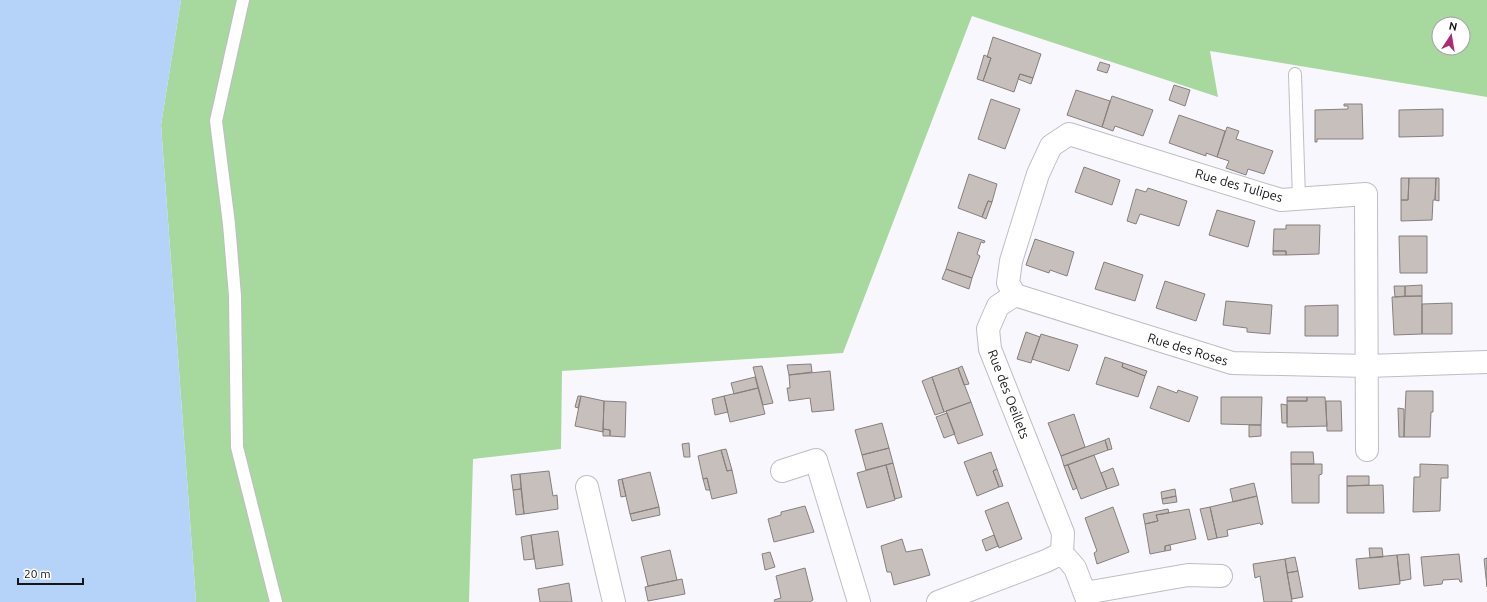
<svg xmlns="http://www.w3.org/2000/svg" width="1487" height="602" font-family="Ubuntu,sans-serif">
<style>
.green{fill:#a7d89d;fill-rule:evenodd}
.water{fill:#b5d3f9}
.building{fill:#c6bfbb;stroke:#867f7c}
.lines{fill:none;stroke-linecap:round;stroke-linejoin:round}
.service-casing{stroke:#bfbdc3;stroke-width:14}
.minor-casing{stroke:#bfbdc3;stroke-width:24}
.service{stroke:#fff;stroke-width:12}
.minor{stroke:#fff;stroke-width:22}
.labels{text-anchor:middle;stroke-width:3;stroke-linejoin:round;paint-order:stroke}
.street-label{font-size:13px;fill:#151416;stroke:#fff}
</style>
<rect width="100%" height="100%" fill="#f9f7fe"/>
<path class="green" d="M 181,0 L 1487,0 L 1487,97 L 1210,51 L 1218,97 L 972,16 L 843,353 L 562,371 L 561,449 L 473,459 L 469,602 L 196,602 L 161,125 ZM 1439,24 L 1463,24 L 1463,48 L 1439,48 Z"/>
<path class="water" d="M 0,0 L 181,0 L 161,125 L 196,602 L 0,602 Z"/>
<path class="building" d="M 993,37 L 1041,54 L 1033,78 L 1020,74 L 1014,92 L 983,81 L 991,58 L 987,57 Z
M 984,55 L 991,58 L 983,81 L 977,79 Z
M 1100,62 L 1110,65 L 1107,73 L 1097,70 Z
M 1020,74 L 1033,78 L 1031,84 L 1018,79 Z
M 1174,85 L 1190,90 L 1185,106 L 1169,100 Z
M 1076,90 L 1110,101 L 1102,127 L 1067,115 Z
M 1112,96 L 1153,110 L 1143,136 L 1115,126 L 1113,131 L 1102,127 Z
M 991,99 L 1020,109 L 1005,149 L 978,139 Z
M 1344,104 L 1362,104 L 1363,139 L 1317,139 L 1317,142 L 1315,142 L 1315,110 L 1348,109 L 1348,106 L 1344,106 Z
M 1443,109 L 1443,136 L 1399,137 L 1399,110 Z
M 1179,115 L 1225,131 L 1217,157 L 1206,153 L 1206,156 L 1169,143 Z
M 1227,127 L 1239,131 L 1236,139 L 1273,151 L 1264,174 L 1248,169 L 1246,175 L 1226,168 L 1229,161 L 1217,157 Z
M 1084,167 L 1120,180 L 1112,205 L 1075,192 Z
M 969,174 L 997,184 L 992,202 L 988,201 L 982,217 L 958,208 Z
M 1401,178 L 1409,178 L 1408,200 L 1401,200 Z
M 1409,178 L 1436,178 L 1435,200 L 1433,200 L 1432,220 L 1401,221 L 1401,200 L 1408,200 Z
M 1436,178 L 1439,178 L 1439,201 L 1435,200 Z
M 1148,188 L 1187,201 L 1179,226 L 1140,214 L 1136,224 L 1127,221 L 1136,189 L 1146,192 Z
M 988,201 L 992,202 L 986,219 L 982,217 Z
M 1217,210 L 1255,221 L 1248,247 L 1209,235 Z
M 1286,225 L 1320,225 L 1319,254 L 1286,255 L 1286,251 L 1273,251 L 1274,229 L 1286,229 Z
M 958,232 L 985,241 L 984,243 L 981,242 L 977,254 L 980,256 L 972,278 L 946,269 Z
M 1399,236 L 1427,236 L 1427,273 L 1400,273 Z
M 1035,239 L 1074,252 L 1067,276 L 1050,270 L 1049,273 L 1026,265 Z
M 1273,251 L 1286,251 L 1286,255 L 1273,255 Z
M 1104,262 L 1143,275 L 1135,301 L 1095,289 Z
M 946,269 L 972,278 L 969,289 L 942,279 Z
M 1165,281 L 1205,294 L 1196,321 L 1156,308 Z
M 1422,285 L 1422,296 L 1405,296 L 1405,286 Z
M 1394,286 L 1405,286 L 1405,296 L 1395,297 Z
M 1422,296 L 1422,334 L 1394,335 L 1392,297 Z
M 1226,301 L 1272,305 L 1270,334 L 1247,332 L 1247,328 L 1223,325 Z
M 1452,303 L 1452,334 L 1422,334 L 1422,304 Z
M 1338,305 L 1338,336 L 1305,336 L 1305,306 Z
M 1026,332 L 1040,337 L 1031,363 L 1017,359 Z
M 1041,334 L 1078,345 L 1069,371 L 1032,359 Z
M 1105,357 L 1123,363 L 1122,367 L 1145,376 L 1138,397 L 1096,384 Z
M 1123,363 L 1147,371 L 1145,376 L 1122,367 Z
M 811,364 L 812,372 L 789,375 L 787,365 Z
M 762,366 L 773,403 L 763,405 L 753,367 Z
M 962,366 L 969,384 L 964,385 L 958,368 Z
M 958,368 L 971,402 L 944,412 L 932,377 Z
M 830,371 L 834,410 L 812,412 L 810,398 L 789,401 L 787,388 L 790,388 L 789,375 Z
M 755,377 L 758,388 L 734,394 L 731,383 Z
M 932,377 L 944,412 L 935,415 L 922,381 Z
M 1158,386 L 1177,393 L 1178,390 L 1198,397 L 1189,422 L 1150,408 Z
M 758,388 L 765,414 L 730,422 L 724,396 Z
M 1406,391 L 1433,391 L 1433,412 L 1431,412 L 1430,437 L 1404,437 Z
M 578,396 L 581,396 L 578,408 L 575,407 Z
M 581,396 L 604,401 L 603,432 L 575,426 Z
M 724,396 L 728,412 L 715,415 L 712,399 Z
M 1221,397 L 1262,397 L 1261,425 L 1221,424 Z
M 1287,397 L 1307,397 L 1307,401 L 1287,401 Z
M 1307,397 L 1325,397 L 1327,426 L 1287,427 L 1287,401 L 1307,401 Z
M 604,401 L 626,402 L 625,437 L 610,436 L 610,430 L 603,429 Z
M 1326,401 L 1341,401 L 1342,431 L 1327,431 Z
M 971,402 L 983,435 L 958,444 L 946,411 Z
M 1281,404 L 1287,405 L 1287,423 L 1282,423 Z
M 1398,408 L 1404,409 L 1404,437 L 1399,437 Z
M 947,413 L 955,434 L 944,438 L 936,417 Z
M 1074,414 L 1085,447 L 1061,456 L 1048,423 Z
M 882,423 L 889,448 L 862,455 L 855,430 Z
M 1249,425 L 1261,425 L 1261,436 L 1249,437 Z
M 603,429 L 610,430 L 610,436 L 603,436 Z
M 1109,438 L 1112,449 L 1108,450 L 1105,440 Z
M 1105,440 L 1108,450 L 1064,466 L 1061,456 Z
M 689,443 L 690,457 L 684,457 L 682,444 Z
M 889,448 L 893,463 L 866,470 L 862,455 Z
M 726,449 L 732,470 L 727,471 L 721,450 Z
M 721,450 L 727,471 L 732,470 L 737,493 L 712,499 L 707,478 L 703,479 L 698,456 Z
M 991,452 L 997,469 L 993,471 L 999,487 L 977,496 L 964,462 Z
M 1291,452 L 1313,452 L 1314,464 L 1291,464 Z
M 1094,455 L 1107,489 L 1081,499 L 1068,465 Z
M 893,463 L 902,497 L 895,499 L 886,465 Z
M 1291,464 L 1322,464 L 1322,474 L 1319,475 L 1319,503 L 1292,503 Z
M 1420,464 L 1448,465 L 1448,478 L 1441,478 L 1440,511 L 1413,512 L 1414,477 L 1420,477 Z
M 886,465 L 895,500 L 867,508 L 857,473 Z
M 1068,465 L 1077,488 L 1073,490 L 1064,466 Z
M 1113,468 L 1119,485 L 1107,489 L 1101,473 Z
M 997,469 L 1003,486 L 999,487 L 993,471 Z
M 549,471 L 553,496 L 557,495 L 558,509 L 524,514 L 520,474 Z
M 650,472 L 659,507 L 630,514 L 622,479 Z
M 520,474 L 521,489 L 513,490 L 511,475 Z
M 1347,476 L 1369,476 L 1369,485 L 1347,486 Z
M 707,478 L 710,490 L 706,490 L 703,479 Z
M 622,479 L 626,496 L 621,497 L 618,480 Z
M 1254,483 L 1257,496 L 1233,502 L 1230,489 Z
M 1383,485 L 1384,513 L 1347,513 L 1347,486 Z
M 521,489 L 524,514 L 516,515 L 513,490 Z
M 1175,489 L 1176,496 L 1162,499 L 1161,492 Z
M 1176,496 L 1177,502 L 1163,504 L 1162,499 Z
M 1257,496 L 1263,524 L 1261,525 L 1260,523 L 1227,530 L 1228,536 L 1217,538 L 1210,507 Z
M 1008,502 L 1022,539 L 999,548 L 985,511 Z
M 805,506 L 814,532 L 774,542 L 768,519 L 781,515 L 781,512 Z
M 659,507 L 660,515 L 632,521 L 630,514 Z
M 1113,507 L 1129,552 L 1097,564 L 1094,553 L 1097,551 L 1085,518 Z
M 1210,507 L 1217,538 L 1208,540 L 1200,509 Z
M 1168,509 L 1169,513 L 1156,515 L 1158,521 L 1145,524 L 1143,514 Z
M 1189,509 L 1196,539 L 1165,546 L 1165,551 L 1150,554 L 1145,524 L 1158,521 L 1156,515 Z
M 558,531 L 563,565 L 536,569 L 531,535 Z
M 531,535 L 534,559 L 524,560 L 521,537 Z
M 994,535 L 998,546 L 986,551 L 982,540 Z
M 902,539 L 906,552 L 922,549 L 930,575 L 894,585 L 891,572 L 887,572 L 881,546 Z
M 1170,545 L 1171,550 L 1165,551 L 1165,546 Z
M 1369,548 L 1382,548 L 1383,557 L 1370,558 Z
M 670,550 L 677,580 L 648,586 L 641,557 Z
M 770,552 L 775,567 L 765,570 L 762,554 Z
M 1409,554 L 1411,579 L 1400,581 L 1397,555 Z
M 1459,554 L 1462,582 L 1460,582 L 1459,579 L 1443,580 L 1442,584 L 1424,586 L 1421,557 Z
M 1397,555 L 1400,584 L 1359,589 L 1356,559 Z
M 1295,557 L 1298,571 L 1287,573 L 1285,559 Z
M 1487,558 L 1487,587 L 1484,559 Z
M 1285,559 L 1292,602 L 1264,602 L 1260,576 L 1255,578 L 1253,564 Z
M 805,568 L 813,600 L 810,602 L 775,602 L 774,600 L 781,598 L 776,576 Z
M 1298,571 L 1303,597 L 1292,599 L 1287,573 Z
M 682,579 L 685,594 L 648,601 L 645,587 Z
M 569,583 L 572,602 L 540,602 L 538,589 Z"/>
<g class="lines">
<g class="service-casing">
<path id="service" d="M 243,0 L 216,121 L 229,224 L 235,296 L 237,447 L 276,602
M 1295,74 L 1299,199"/>
</g>
<g class="minor-casing">
<path id="minor" d="M 1015,295 L 1232,363 L 1367,366 L 1487,362
M 782,471 L 816,460 L 859,602
M 587,487 L 614,602
M 1062,553 L 1063,533 L 990,349 L 988,329 L 998,306 L 1015,295 L 1008,283 L 1011,261 L 1038,174 L 1051,146 L 1069,134 L 1281,200 L 1366,194 L 1367,450
M 1062,553 L 1075,568 L 1088,602
M 1085,593 L 1188,575 L 1221,576
M 938,602 L 1046,561 L 1062,553"/>
</g>
<use href="#service" class="service"/>
<use href="#minor" class="minor"/>
</g>
<g class="labels">
<g class="street-label">
<text transform="translate(1239 185) rotate(16)" y="5">Rue des Tulipes</text>
<text transform="translate(1188 349) rotate(17)" y="5">Rue des Roses</text>
<text transform="translate(1009 394) rotate(69)" y="5">Rue des Oeillets</text>
</g>
</g>
<g transform="translate(1451 36) rotate(12)"><circle r="19" fill="#ffffff" stroke="#a1a1a2"/>
<path d="M0-3L7 15L0 10L-7 15Z" fill="#ae2a74"/>
<text y="-6" font-size="11" font-weight="bold" text-anchor="middle" fill="#151416">N</text>
</g>
<path d="M18 578v6h65v-6" fill="none" stroke="#151416" stroke-width="2"/>
<text x="24" y="578" font-size="12" fill="#151416" stroke="#ffffff" stroke-width="3" paint-order="stroke">20 m</text>
</svg>
